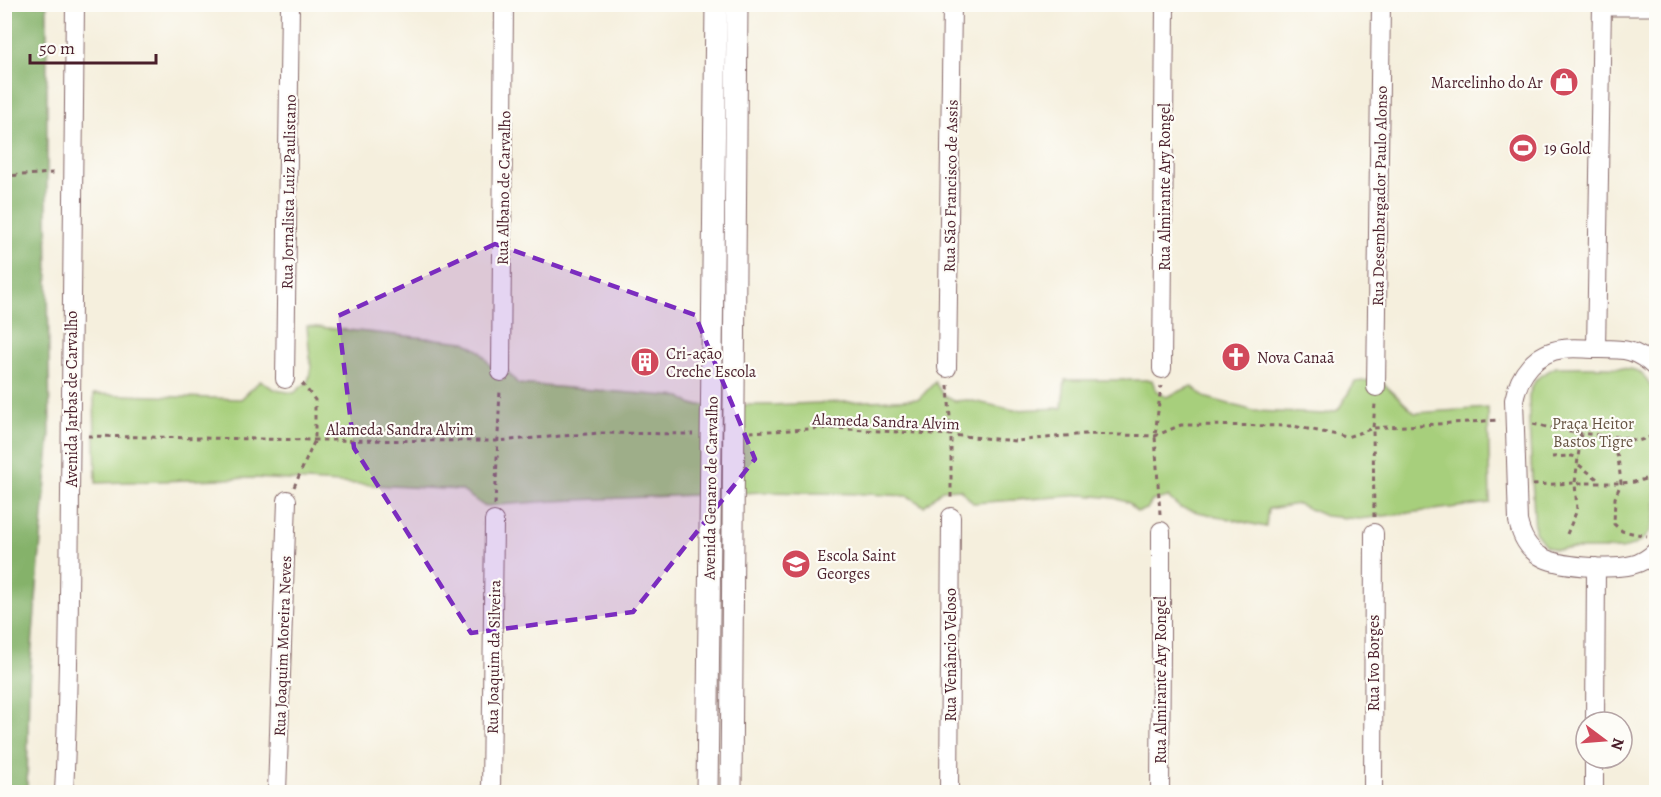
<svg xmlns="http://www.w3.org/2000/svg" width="1661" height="797" font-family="Alegreya,serif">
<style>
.green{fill:#a7cf7b;stroke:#787753;stroke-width:1.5}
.forest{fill:#85b26b;stroke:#68684b;stroke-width:1.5}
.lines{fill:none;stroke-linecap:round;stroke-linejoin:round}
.service-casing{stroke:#866869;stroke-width:11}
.minor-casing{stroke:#866869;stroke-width:20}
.tertiary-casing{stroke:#866869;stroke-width:23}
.path{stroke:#866869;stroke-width:3;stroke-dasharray:4.5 4.5;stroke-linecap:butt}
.service{stroke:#fff;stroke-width:9}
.minor{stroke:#fff;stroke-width:18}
.tertiary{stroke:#fff;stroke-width:21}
.marked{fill:#7b2cbf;fill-opacity:0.2;stroke:#7b2cbf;stroke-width:4.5;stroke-dasharray:12 8;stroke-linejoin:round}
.labels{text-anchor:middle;stroke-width:4.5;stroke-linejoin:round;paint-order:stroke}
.poi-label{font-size:16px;fill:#4a1f2b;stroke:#fdfcf7;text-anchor:start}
.street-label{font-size:16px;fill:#4a1f2b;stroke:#fdfcf7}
.park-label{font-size:16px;fill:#665443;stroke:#fdfcf7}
</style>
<rect width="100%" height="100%" fill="#fdfcf7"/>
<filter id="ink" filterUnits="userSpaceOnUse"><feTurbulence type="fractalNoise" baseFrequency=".0167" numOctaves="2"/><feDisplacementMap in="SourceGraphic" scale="12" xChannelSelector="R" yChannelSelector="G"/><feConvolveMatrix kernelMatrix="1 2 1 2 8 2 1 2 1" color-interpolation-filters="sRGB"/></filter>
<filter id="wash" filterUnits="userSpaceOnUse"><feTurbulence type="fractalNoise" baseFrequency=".008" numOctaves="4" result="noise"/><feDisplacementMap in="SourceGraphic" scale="24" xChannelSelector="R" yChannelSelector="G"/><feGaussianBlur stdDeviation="1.35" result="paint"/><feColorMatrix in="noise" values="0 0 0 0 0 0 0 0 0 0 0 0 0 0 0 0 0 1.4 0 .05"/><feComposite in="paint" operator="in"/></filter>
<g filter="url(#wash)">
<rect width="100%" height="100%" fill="#f5efdd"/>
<path class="green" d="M 307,326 L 465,342 L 480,351 L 492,368 L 508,372 L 518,384 L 681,397 L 692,405 L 769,405 L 919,399 L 935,382 L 943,395 L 954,401 L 968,400 L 1014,410 L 1062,408 L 1065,380 L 1152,380 L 1156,391 L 1166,397 L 1192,386 L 1204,397 L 1254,411 L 1324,414 L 1338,410 L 1355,382 L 1371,380 L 1384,384 L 1415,413 L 1488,408 L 1490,503 L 1359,519 L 1325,516 L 1298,504 L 1268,509 L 1266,527 L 1180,508 L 1168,497 L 1152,501 L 1147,509 L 1137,512 L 1129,503 L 1115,498 L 1084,495 L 973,503 L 960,489 L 942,490 L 924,506 L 908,496 L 867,494 L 764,492 L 552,501 L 484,506 L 461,490 L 254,478 L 96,483 L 94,394 L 241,399 L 260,381 L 276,390 L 294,393 L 308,381 L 311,368 Z
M 1556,367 C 1572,367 1625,365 1637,371 C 1648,376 1654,391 1656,402 L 1656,513 C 1653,533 1641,546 1621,549 L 1554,549 L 1545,545 L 1535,532 L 1529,424 L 1529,395 L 1535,381 L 1541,375 Z"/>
<path class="forest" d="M 5,4 L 47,5 L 47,203 L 50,433 L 29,683 L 27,792 L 4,792 Z"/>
</g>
<g filter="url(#ink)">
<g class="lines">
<g class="service-casing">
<path id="service" d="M 1602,11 L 1656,11"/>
</g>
<g class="minor-casing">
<path id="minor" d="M 1596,349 L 1602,4
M 947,368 L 952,4
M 1656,368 C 1635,348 1624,349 1596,349 C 1585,349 1573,347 1563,349 C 1536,352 1519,374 1514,400 L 1518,521 C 1521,535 1527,548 1540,556 C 1557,567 1612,570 1632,565 C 1641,563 1650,557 1656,551
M 1162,369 L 1165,4
M 501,372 L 504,4
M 285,379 L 290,4
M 1376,387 L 1381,4
M 1595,722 L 1596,567
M 64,792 C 69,693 69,593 70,494 C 72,331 72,168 75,4
M 277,792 L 287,500
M 491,792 L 494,521
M 949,792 L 951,517
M 1160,792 L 1161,645 L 1161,531
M 1373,792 L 1374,533
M 1594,792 L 1594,758"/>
</g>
<g class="tertiary-casing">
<path id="tertiary" d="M 707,792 L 716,4
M 731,792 L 737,4"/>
</g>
<path class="path" d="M 4,176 L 55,173
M 948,385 L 951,435 L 951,501
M 1533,424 L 1570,432 L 1626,438 L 1638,441 L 1656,435
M 750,432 L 830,428 L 951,435 L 1016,441 L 1085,434 L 1155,436 L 1181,425 L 1293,426 L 1347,437 L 1373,428 L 1500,420
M 88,436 L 315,440 L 497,441 L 600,433 L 693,434
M 1608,437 L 1618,457 L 1621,483 L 1615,498 L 1614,524 L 1622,531 L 1647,536
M 1552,457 L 1572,456 L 1579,458
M 1579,465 L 1600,481
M 1533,485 L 1575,483 L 1621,483 L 1634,482 L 1656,476
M 294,487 L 315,440 L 315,400 L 302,383
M 495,505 L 500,389
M 1160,514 L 1155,436 L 1161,386
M 1374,517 L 1373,428 L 1375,404
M 1567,534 L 1577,510 L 1575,483 L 1581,433"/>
<use href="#service" class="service"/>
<use href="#minor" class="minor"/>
<use href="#tertiary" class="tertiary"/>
</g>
</g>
<path class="marked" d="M 495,244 L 695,315 L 755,459 L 633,612 L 471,633 L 354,448 L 338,316 Z"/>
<defs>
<g id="shop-disc" transform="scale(1.5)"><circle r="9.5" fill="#d1495b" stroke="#fdfcf7"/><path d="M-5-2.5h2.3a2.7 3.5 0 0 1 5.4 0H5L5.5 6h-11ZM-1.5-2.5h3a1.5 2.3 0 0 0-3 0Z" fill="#fff"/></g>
<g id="stadium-disc" transform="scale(1.5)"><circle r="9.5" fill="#d1495b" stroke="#fdfcf7"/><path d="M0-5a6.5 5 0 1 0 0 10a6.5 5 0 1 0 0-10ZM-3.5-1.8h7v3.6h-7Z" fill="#fff"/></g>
<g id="church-disc" transform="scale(1.5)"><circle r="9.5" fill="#d1495b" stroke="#fdfcf7"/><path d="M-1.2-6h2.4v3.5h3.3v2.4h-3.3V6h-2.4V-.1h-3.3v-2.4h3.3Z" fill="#fff"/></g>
<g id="building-disc" transform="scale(1.5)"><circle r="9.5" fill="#d1495b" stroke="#fdfcf7"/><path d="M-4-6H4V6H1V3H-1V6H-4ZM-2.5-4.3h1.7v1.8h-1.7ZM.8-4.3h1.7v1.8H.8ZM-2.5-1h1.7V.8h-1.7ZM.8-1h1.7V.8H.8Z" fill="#fff"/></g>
<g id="school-disc" transform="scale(1.5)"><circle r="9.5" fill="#d1495b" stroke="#fdfcf7"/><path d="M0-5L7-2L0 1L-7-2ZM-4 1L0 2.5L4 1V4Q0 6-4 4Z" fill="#fff"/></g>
</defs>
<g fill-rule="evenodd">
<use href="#shop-disc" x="1564" y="82"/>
<use href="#stadium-disc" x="1523" y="148"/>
<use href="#church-disc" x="1236" y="357"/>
<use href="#building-disc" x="645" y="362"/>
<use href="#school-disc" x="796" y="564"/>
</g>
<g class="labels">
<g class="poi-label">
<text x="1543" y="88" text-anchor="end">Marcelinho do Ar</text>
<text x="1544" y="154">19 Gold</text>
<text x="666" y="359">Cri-ação<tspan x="666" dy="18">Creche Escola</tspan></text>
<text x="1257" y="363">Nova Canaã</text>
<text x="817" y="561">Escola Saint<tspan x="817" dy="18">Georges</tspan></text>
</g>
<g class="street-label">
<text transform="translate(950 186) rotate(-89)" y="6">Rua São Francisco de Assis</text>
<text transform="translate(1164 187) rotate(-90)" y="6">Rua Almirante Ary Rongel</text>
<text transform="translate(503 188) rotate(-89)" y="6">Rua Albano de Carvalho</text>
<text transform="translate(288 192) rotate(-89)" y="6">Rua Jornalista Luiz Paulistano</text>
<text transform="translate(1379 196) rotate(-89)" y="6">Rua Desembargador Paulo Alonso</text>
<text transform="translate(71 399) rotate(-90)" y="6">Avenida Jarbas de Carvalho</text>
<text transform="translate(886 421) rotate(2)" y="6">Alameda Sandra Alvim</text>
<text x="400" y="435">Alameda Sandra Alvim</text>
<text transform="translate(710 488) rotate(-89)" y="6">Avenida Genaro de Carvalho</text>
<text transform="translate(282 646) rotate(-88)" y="6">Rua Joaquim Moreira Neves</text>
<text transform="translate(950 655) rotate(-90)" y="6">Rua Venâncio Veloso</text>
<text transform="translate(493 657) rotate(-89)" y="6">Rua Joaquim da Silveira</text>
<text transform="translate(1373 663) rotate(-90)" y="6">Rua Ivo Borges</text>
<text transform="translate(1160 680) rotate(-90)" y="6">Rua Almirante Ary Rongel</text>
</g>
<g class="park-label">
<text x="1593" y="429">Praça Heitor<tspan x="1593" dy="18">Bastos Tigre</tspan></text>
</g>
</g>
<rect width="1661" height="797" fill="none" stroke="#fdfcf7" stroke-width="24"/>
<g transform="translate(1604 740) rotate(106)"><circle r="28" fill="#fdfcf7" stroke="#b5a4a5" stroke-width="1.5"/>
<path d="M0-4.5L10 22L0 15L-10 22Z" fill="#d1495b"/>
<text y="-9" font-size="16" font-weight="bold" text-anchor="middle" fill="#4a1f2b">N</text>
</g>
<path d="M30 54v9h126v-9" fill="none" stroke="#4a1f2b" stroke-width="3"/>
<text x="39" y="54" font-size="18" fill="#4a1f2b" stroke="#fdfcf7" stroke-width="4.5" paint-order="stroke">50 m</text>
</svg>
